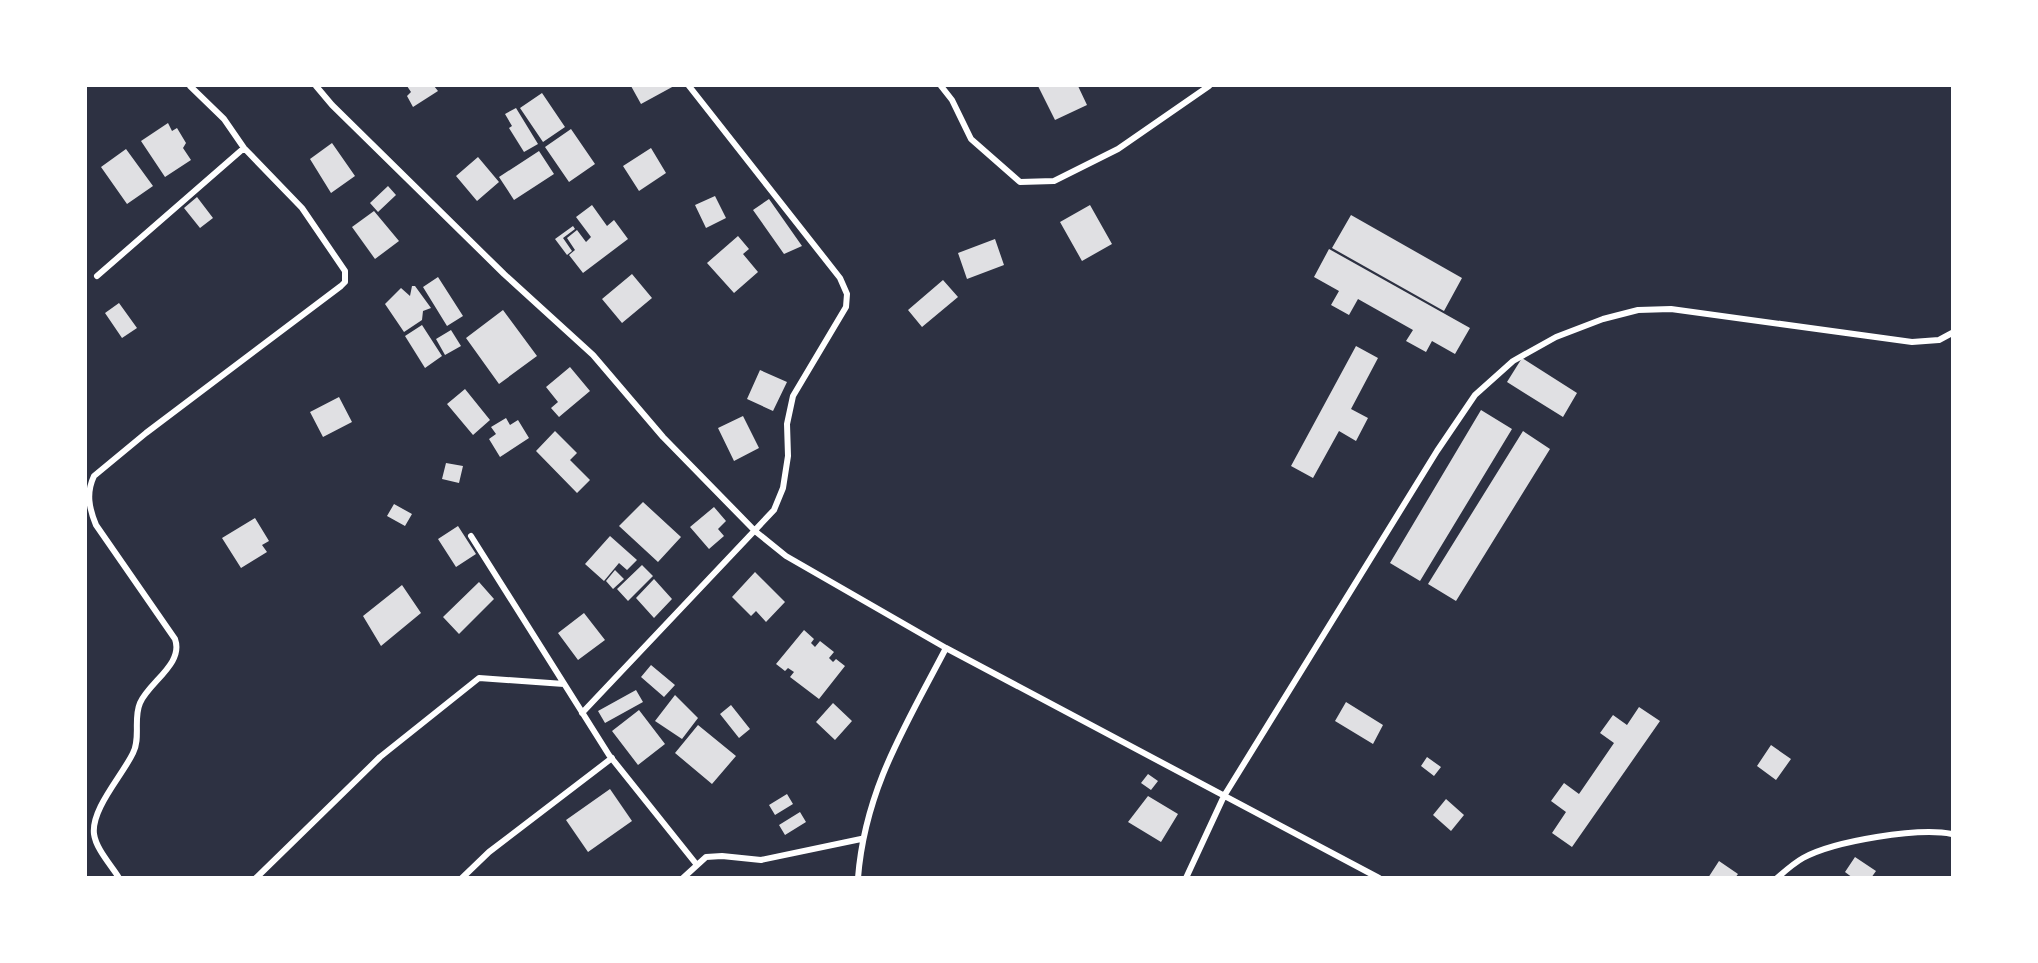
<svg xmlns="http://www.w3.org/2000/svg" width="2038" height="963" font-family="Lato,sans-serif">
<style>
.building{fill:#e0e0e3}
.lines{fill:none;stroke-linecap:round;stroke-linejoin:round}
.minor{stroke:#fff;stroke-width:6}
</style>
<rect width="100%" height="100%" fill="#2d3142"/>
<path class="building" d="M 407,86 L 434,86 L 438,91 L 413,107 L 407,96 L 411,92 Z
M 631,86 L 674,86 L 641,104 Z
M 1038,86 L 1078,86 L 1087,105 L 1055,120 Z
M 542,93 L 565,127 L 543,142 L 520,108 Z
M 516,108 L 538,144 L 524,152 L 509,128 L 512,126 L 505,114 Z
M 168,123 L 172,131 L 177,128 L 186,143 L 183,148 L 191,160 L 165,177 L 141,141 Z
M 571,129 L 595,164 L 569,182 L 545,147 Z
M 332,143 L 355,176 L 331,193 L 310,159 Z
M 651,148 L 666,173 L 639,191 L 623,166 Z
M 126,149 L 153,186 L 127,204 L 101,167 Z
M 539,151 L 554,174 L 514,200 L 499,177 Z
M 478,157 L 499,182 L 477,201 L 456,176 Z
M 388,186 L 396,195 L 378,212 L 370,203 Z
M 715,196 L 726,218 L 706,228 L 695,205 Z
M 197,197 L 213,218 L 200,228 L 184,208 Z
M 769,199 L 802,246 L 784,254 L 753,210 Z
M 592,205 L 607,226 L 614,220 L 628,239 L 583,273 L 569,255 L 575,250 L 567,238 L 577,230 L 586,242 L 591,237 L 576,217 Z
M 1090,205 L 1112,244 L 1082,261 L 1060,222 Z
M 374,211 L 399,241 L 375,259 L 352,227 Z
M 1351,215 L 1462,278 L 1444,311 L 1332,248 Z
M 573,226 L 575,229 L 563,238 L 572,251 L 567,255 L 555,239 Z
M 738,236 L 749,249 L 743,254 L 758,272 L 734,293 L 707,263 Z
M 995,239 L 1004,265 L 967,279 L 958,253 Z
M 1329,249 L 1470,328 L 1455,354 L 1432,341 L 1426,352 L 1406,341 L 1413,330 L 1358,299 L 1349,315 L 1331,305 L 1339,291 L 1314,277 Z
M 632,274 L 652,298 L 622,323 L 602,299 Z
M 438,277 L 463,316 L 447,326 L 423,287 Z
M 943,280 L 958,297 L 922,327 L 908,310 Z
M 412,286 L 415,286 L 431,308 L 423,311 L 422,320 L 404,332 L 385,304 L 401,288 L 410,296 Z
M 119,303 L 137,328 L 122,338 L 105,313 Z
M 503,310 L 537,356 L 499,384 L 466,338 Z
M 422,325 L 442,356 L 425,368 L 405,336 Z
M 451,330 L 461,346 L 445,355 L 436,339 Z
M 1356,346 L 1378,358 L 1351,409 L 1368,418 L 1356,441 L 1339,431 L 1313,478 L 1291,466 Z
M 1522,358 L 1577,393 L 1563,417 L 1507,382 Z
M 570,367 L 590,391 L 559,417 L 551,408 L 558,402 L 546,387 Z
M 760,370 L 787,382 L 773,411 L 747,399 Z
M 465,389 L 490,420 L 473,435 L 447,404 Z
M 339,397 L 352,422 L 323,437 L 310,412 Z
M 1481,410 L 1512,429 L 1420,581 L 1390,563 Z
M 743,416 L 759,448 L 734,461 L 718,428 Z
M 506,418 L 510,425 L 518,420 L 529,438 L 500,457 L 489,439 L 496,434 L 491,427 Z
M 555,431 L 577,453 L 570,460 L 590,480 L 577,493 L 536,451 Z
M 1523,431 L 1550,449 L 1456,601 L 1428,584 Z
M 446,463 L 463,466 L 459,483 L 442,479 Z
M 643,502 L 681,537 L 658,562 L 619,526 Z
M 394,504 L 412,514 L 405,526 L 387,516 Z
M 714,507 L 726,521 L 718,529 L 724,536 L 709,549 L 690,527 Z
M 255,518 L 269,541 L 262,545 L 267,552 L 241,568 L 222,538 Z
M 458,526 L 476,554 L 456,567 L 438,539 Z
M 610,536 L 637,560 L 627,570 L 619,563 L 604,581 L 585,564 Z
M 642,565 L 653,576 L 628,601 L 617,589 Z
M 615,570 L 624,579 L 613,589 L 606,581 Z
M 755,572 L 785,602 L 766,622 L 756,611 L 751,616 L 732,597 Z
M 654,579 L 672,599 L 654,618 L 636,598 Z
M 479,582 L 494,599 L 459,634 L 443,617 Z
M 402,585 L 421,613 L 381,646 L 363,616 Z
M 584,613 L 605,640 L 578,660 L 558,633 Z
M 804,630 L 814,639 L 811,643 L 815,647 L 820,641 L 834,652 L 829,658 L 833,662 L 836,659 L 845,666 L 819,699 L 790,677 L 794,672 L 788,668 L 785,671 L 776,664 Z
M 651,665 L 675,685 L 664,697 L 641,677 Z
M 636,690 L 643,702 L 605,723 L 598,711 Z
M 675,695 L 698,718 L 682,739 L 655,721 Z
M 1346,702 L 1383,725 L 1373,744 L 1335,721 Z
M 833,703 L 852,721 L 835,740 L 816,722 Z
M 731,705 L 750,729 L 739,738 L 720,714 Z
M 1639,707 L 1660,721 L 1572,847 L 1552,833 L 1566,812 L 1551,801 L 1564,783 L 1579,794 L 1614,743 L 1600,733 L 1613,715 L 1627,725 Z
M 639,710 L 665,744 L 638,765 L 612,731 Z
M 698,725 L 736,756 L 712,784 L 675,753 Z
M 1771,745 L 1791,759 L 1776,780 L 1757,766 Z
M 1427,757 L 1441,767 L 1434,776 L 1421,766 Z
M 1148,774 L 1158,781 L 1151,790 L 1141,783 Z
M 610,789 L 632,821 L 588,852 L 566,820 Z
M 787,794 L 793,804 L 775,815 L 769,805 Z
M 1148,796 L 1178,814 L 1161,842 L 1128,822 Z
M 1446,799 L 1464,815 L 1451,831 L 1433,815 Z
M 800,812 L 806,822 L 785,835 L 779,825 Z
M 1855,857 L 1876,871 L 1871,878 L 1853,878 L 1845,872 Z
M 1719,861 L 1738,874 L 1735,878 L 1708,878 Z"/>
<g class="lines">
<path class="minor" d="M 316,86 L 332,105 L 504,274 L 593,355 L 663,437 L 755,531 L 786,556 L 946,648 L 1379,878
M 941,86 L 952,100 L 971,139 L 1020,182 L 1054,181 L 1118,149 L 1209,86
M 97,276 L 244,148
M 471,536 L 609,755 L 697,865
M 582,713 L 774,510 L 783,488 L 788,456 L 787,424 L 793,396 L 846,307 L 847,294 L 840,278 L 689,86
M 119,878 C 111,865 96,849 94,834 C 91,809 122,776 133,753 C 141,738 133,719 140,703 C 149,682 184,664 175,639 L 96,525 C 89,508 86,493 94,476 L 146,433 L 341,286 L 345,282 L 345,271 L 302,208 L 244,148 L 224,119 L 190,86
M 256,878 L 380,757 L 479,678 L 564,684
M 462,878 L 489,852 L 612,758
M 683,878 L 706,857 L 722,856 L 761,860 L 861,839
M 858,878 C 865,789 906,725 946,648
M 1186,878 L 1224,796 L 1437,451 L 1475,395 L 1513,361 L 1556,337 L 1603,319 L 1638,310 L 1671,309 L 1912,342 L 1939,340 L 1952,333
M 1777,878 C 1785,871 1794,863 1803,858 C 1834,841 1919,827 1952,834"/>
</g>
<rect width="2038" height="963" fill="none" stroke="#ffffff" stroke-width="174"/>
</svg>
